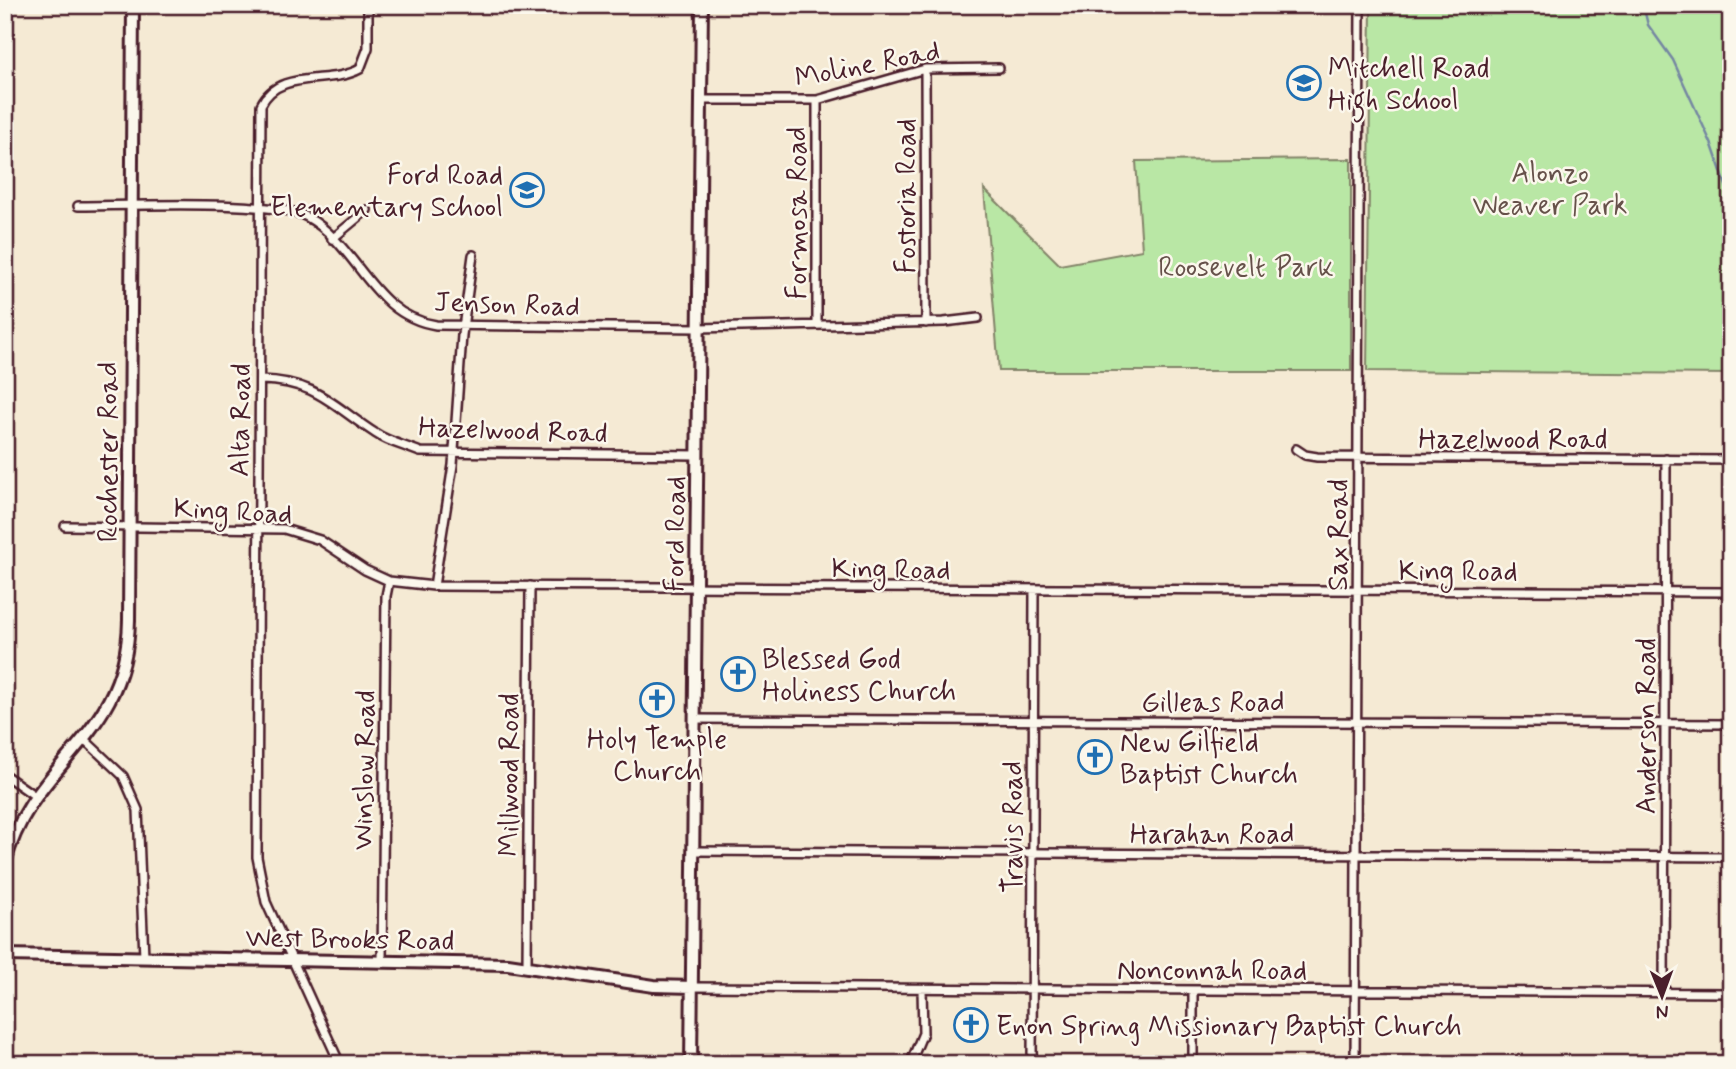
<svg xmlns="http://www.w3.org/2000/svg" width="1736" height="1069" font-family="Mynerve,sans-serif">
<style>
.green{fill:#b9e7a5;stroke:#828368;stroke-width:2}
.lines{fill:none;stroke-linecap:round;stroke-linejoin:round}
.stream{stroke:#7587a2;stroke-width:2.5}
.street-casing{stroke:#4a1f2b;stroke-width:12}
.secondary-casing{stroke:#4a1f2b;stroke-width:16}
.street{stroke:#fbf7ec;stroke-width:7}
.secondary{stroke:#fbf7ec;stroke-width:10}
.labels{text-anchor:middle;stroke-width:5;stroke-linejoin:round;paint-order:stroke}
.street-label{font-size:28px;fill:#4a1f2b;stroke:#fbf7ec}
.poi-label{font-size:28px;fill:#4a1f2b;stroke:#fbf7ec;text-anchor:start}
.park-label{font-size:28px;fill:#66514a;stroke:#fbf7ec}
</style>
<rect width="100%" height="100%" fill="#f5ead4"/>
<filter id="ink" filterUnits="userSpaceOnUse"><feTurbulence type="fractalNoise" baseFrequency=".0143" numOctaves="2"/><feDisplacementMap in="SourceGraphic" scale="14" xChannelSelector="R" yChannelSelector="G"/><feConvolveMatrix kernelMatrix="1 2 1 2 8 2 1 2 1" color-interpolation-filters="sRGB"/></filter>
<g filter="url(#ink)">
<path class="green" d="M 1371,5 L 1731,5 L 1731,374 L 1367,371 Z
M 1351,159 L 1351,371 L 999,371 L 984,189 L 1060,265 L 1142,250 L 1136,161 Z"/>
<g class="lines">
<path class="stream" d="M 1643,5 L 1648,25 L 1673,60 L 1712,145 L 1731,200"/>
<g class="street-casing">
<path id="street" d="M 925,69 L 926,323
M 702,100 L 817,100 L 925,69 L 999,68
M 817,100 L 817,325
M 78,206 C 123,206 275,199 307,217 C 359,246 371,315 436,325 L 699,328 L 944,322 L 978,318
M 332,239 L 367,210
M 261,380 C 316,381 333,406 375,433 C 388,442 406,446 420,452 L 697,455
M 1296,449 L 1305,455 L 1317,457 L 1731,460
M 65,526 L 284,529 L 320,540 L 365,570 L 389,581 L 434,586 L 1731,592
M 434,586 L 453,465 L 462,335 L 473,255
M 694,719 L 1731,724
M 85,740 L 123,776 L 138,810 L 144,957
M 5,775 L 35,796
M 693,851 L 1731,857
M 382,961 L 386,596 L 389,581
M 527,965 L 530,586
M 693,987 L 1731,993
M 1193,991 L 1193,1064
M 1664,992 L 1666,459
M 340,1064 L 266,902 L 257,857 L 261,105 C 279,68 329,86 360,69 L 368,48 L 368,5
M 910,1064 L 923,1033 L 922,989
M 1032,1064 L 1034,590
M 1355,1064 L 1360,5"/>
</g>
<g class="secondary-casing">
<path id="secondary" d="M 5,863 C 31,760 127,739 129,620 L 133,5
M 5,955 L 508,964 L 654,986 L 693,987
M 691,1064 L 702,5"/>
</g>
<use href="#street" class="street"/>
<use href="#secondary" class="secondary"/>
</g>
</g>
<defs>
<g id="school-ring" transform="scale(1.75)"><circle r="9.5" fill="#fbf7ec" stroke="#1f6fb2" stroke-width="1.5"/><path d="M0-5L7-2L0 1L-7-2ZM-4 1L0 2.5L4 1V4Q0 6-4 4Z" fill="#1f6fb2"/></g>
<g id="church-ring" transform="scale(1.75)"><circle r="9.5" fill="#fbf7ec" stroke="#1f6fb2" stroke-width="1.5"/><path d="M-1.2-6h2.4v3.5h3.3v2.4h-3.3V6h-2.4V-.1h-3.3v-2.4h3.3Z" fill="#1f6fb2"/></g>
</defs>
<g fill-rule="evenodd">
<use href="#school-ring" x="1304" y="83"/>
<use href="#school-ring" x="527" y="190"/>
<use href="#church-ring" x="738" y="674"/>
<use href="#church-ring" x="657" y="700"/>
<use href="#church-ring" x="1095" y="757"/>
<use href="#church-ring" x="971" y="1025"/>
</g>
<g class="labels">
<g class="street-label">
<text transform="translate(867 63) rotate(-11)" y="10">Moline Road</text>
<text transform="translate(905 196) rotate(-90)" y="10">Fostoria Road</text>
<text transform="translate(796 213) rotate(-90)" y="10">Formosa Road</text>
<text transform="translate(507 303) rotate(2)" y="10">Jenson Road</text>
<text transform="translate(239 420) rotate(-89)" y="10">Alta Road</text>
<text transform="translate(513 429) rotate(2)" y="10">Hazelwood Road</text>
<text x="1513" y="448">Hazelwood Road</text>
<text transform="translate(107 452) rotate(-90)" y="10">Rochester Road</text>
<text transform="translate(233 510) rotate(3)" y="10">King Road</text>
<text transform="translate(674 534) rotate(-89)" y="10">Ford Road</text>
<text transform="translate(1337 535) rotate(-90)" y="10">Sax Road</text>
<text transform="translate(891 568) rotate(1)" y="10">King Road</text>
<text x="1458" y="580">King Road</text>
<text x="1213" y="711">Gilleas Road</text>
<text transform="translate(1645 726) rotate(-90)" y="10">Anderson Road</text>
<text transform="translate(363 770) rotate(-89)" y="10">Winslow Road</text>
<text transform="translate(508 775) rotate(-90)" y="10">Millwood Road</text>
<text transform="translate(1012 827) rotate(-90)" y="10">Travis Road</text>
<text x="1212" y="843">Harahan Road</text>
<text transform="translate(350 938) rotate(1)" y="10">West Brooks Road</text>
<text x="1212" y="979">Nonconnah Road</text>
</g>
<g class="poi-label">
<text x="1328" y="77">Mitchell Road<tspan x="1328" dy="32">High School</tspan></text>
<text x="503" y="184" text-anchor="end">Ford Road<tspan x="503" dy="32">Elementary School</tspan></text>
<text x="762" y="668">Blessed God<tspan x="762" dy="32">Holiness Church</tspan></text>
<text x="657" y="748" text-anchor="middle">Holy Temple<tspan x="657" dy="32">Church</tspan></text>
<text x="1120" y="751">New Gilfield<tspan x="1120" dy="32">Baptist Church</tspan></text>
<text x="996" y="1035">Enon Spring Missionary Baptist Church</text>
</g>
<g class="park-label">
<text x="1550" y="182">Alonzo<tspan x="1550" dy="32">Weaver Park</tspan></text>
<text x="1246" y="276">Roosevelt Park</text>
</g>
</g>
<rect width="1736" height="1069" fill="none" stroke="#fbf7ec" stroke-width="28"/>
<rect x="14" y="14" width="1708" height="1041" fill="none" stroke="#4a1f2b" stroke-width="2.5" filter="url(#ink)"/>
<g transform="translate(1662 996) rotate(179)" stroke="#fbf7ec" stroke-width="5" paint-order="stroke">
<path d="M0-5L12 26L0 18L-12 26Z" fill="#4a1f2b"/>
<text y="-10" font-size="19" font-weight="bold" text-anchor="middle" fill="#4a1f2b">N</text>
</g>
</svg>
